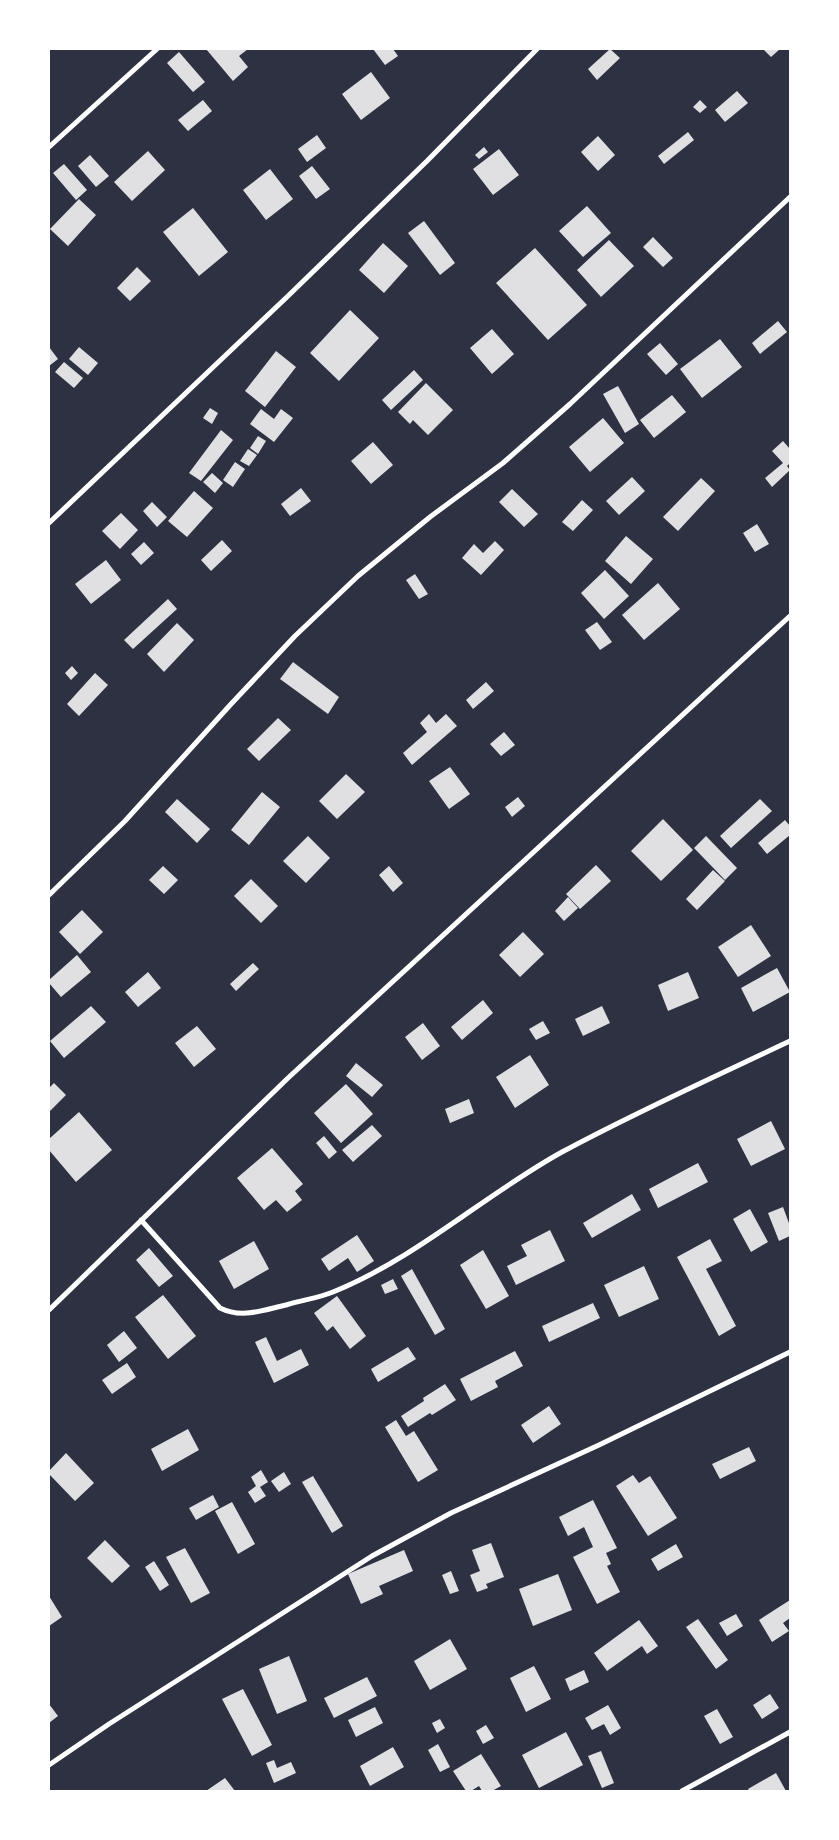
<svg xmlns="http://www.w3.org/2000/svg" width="839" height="1840" font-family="Commissioner,sans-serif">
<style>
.building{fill:#e0e0e3}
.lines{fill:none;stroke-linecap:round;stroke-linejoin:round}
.minor{stroke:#fff;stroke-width:5}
</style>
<rect width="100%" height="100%" fill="#2d3142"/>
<path class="building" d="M 206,49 L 248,49 L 239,56 L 248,67 L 233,81 Z
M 373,49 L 393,49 L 398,56 L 385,65 Z
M 610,49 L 620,58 L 597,80 L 588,69 Z
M 763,49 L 780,49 L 771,57 Z
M 179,52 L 205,82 L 193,92 L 167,63 Z
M 371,72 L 390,98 L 361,120 L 342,94 Z
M 737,91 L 748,103 L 725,122 L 715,110 Z
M 203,100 L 212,111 L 188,131 L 178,120 Z
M 700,100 L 707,107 L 700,113 L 693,107 Z
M 688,132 L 694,140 L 664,164 L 658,156 Z
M 317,135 L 326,148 L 307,162 L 298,149 Z
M 598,136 L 615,155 L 598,171 L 581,152 Z
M 484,147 L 488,152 L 479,159 L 475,155 Z
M 499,149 L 519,175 L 493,195 L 473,169 Z
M 148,151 L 165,170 L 132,201 L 114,182 Z
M 90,155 L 109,176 L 96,187 L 78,166 Z
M 64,164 L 87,190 L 76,200 L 53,173 Z
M 312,166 L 330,189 L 316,199 L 299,176 Z
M 270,169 L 293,199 L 266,220 L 243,190 Z
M 79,199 L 96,215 L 68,246 L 50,229 Z
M 587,206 L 611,233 L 583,257 L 559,231 Z
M 193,208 L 228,252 L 199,276 L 163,232 Z
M 424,221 L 455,263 L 440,275 L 408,233 Z
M 653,237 L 673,258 L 663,267 L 643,247 Z
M 609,240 L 634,266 L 601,297 L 577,270 Z
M 383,243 L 408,266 L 384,293 L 359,270 Z
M 535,248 L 587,305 L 548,340 L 496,283 Z
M 137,267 L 151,281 L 130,301 L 117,288 Z
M 350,310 L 379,338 L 339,381 L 310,353 Z
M 778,321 L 787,332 L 760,354 L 752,343 Z
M 492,329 L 514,354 L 492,374 L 470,348 Z
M 720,339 L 742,367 L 702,398 L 680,369 Z
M 660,343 L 678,364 L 666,375 L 647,354 Z
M 49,347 L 58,359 L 49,366 Z
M 79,347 L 98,363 L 88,375 L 69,359 Z
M 276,351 L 296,367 L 265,407 L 245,391 Z
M 64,362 L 83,378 L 74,388 L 55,372 Z
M 414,370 L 423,380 L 391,410 L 382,400 Z
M 426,383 L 453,410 L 428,435 L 413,420 L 410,424 L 398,412 Z
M 618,386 L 639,424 L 625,433 L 603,394 Z
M 672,395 L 686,412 L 654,438 L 640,420 Z
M 210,408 L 218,413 L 212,424 L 203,418 Z
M 261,409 L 274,419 L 281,409 L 293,418 L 274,442 L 250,424 Z
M 603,418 L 624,443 L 590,472 L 569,447 Z
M 221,430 L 233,440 L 201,481 L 189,473 Z
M 258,436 L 266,441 L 258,454 L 250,448 Z
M 783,441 L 790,449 L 790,463 L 787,466 L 790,470 L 772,487 L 765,478 L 783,463 L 772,451 Z
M 373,442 L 393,465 L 371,484 L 351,461 Z
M 248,449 L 257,455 L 249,466 L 240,461 Z
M 235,462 L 245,469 L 233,487 L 223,480 Z
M 212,473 L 223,483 L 215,493 L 203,482 Z
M 632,477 L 645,491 L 619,515 L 606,501 Z
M 701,478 L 715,491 L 678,531 L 663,517 Z
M 301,488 L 311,501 L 290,516 L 281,504 Z
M 512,489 L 538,514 L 524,527 L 499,502 Z
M 194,491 L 213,508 L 187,537 L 168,521 Z
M 582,500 L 593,510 L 573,531 L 562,522 Z
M 152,502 L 167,517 L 157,527 L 143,511 Z
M 121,513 L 138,530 L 120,549 L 102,531 Z
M 757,524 L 769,544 L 755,552 L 743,533 Z
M 626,536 L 653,559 L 631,584 L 605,561 Z
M 222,540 L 232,551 L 211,571 L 201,560 Z
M 495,541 L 504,550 L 481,575 L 462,558 L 474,544 L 483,553 Z
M 144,542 L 154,553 L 141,565 L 131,554 Z
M 106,560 L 121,580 L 91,604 L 75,584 Z
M 605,570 L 629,596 L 604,619 L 581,593 Z
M 415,574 L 428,594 L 419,599 L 406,580 Z
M 658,583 L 680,609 L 644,640 L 622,615 Z
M 168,599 L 177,609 L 133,649 L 124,640 Z
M 597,622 L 612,642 L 600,650 L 585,630 Z
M 177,623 L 194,640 L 164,672 L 147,654 Z
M 293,662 L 339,697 L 328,714 L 280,679 Z
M 72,666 L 78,673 L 71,680 L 65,673 Z
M 95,673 L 108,685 L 79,716 L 67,704 Z
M 486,682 L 494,691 L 473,709 L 466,700 Z
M 429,714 L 436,723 L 446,714 L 457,726 L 412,765 L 403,753 L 427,732 L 420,723 Z
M 278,718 L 291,730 L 259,761 L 247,749 Z
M 504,732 L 515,745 L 501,756 L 490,744 Z
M 450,767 L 470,794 L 449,809 L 429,781 Z
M 346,774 L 365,792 L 337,819 L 319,801 Z
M 262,792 L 280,807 L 249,845 L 231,830 Z
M 518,797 L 525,806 L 512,817 L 505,807 Z
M 177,799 L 210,829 L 197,843 L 165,812 Z
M 760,799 L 772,811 L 731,848 L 720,836 Z
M 663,819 L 693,850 L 661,881 L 631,851 Z
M 785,820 L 790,826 L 790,835 L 767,854 L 758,843 Z
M 308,836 L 330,858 L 306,883 L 283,861 Z
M 706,836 L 737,868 L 725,880 L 694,848 Z
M 596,865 L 611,881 L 580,909 L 566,894 Z
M 163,866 L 178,880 L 164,894 L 149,880 Z
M 389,866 L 403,883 L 393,892 L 379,875 Z
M 713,870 L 725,881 L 697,910 L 686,899 Z
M 251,879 L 278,906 L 261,923 L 234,896 Z
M 568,897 L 578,908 L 564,921 L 555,911 Z
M 82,910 L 103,932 L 80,954 L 59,932 Z
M 751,925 L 771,956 L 738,977 L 718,947 Z
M 523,932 L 544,954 L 520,977 L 499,955 Z
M 77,955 L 91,972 L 61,997 L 49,983 L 49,980 Z
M 253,963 L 259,969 L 236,991 L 230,984 Z
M 777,968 L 790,992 L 753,1012 L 741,988 Z
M 148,972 L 161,988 L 138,1007 L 125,992 Z
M 688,972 L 699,998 L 668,1011 L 658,985 Z
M 483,1000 L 493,1013 L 462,1040 L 451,1027 Z
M 91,1006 L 106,1022 L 64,1058 L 50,1041 Z
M 602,1006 L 610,1023 L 583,1036 L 575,1019 Z
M 543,1021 L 550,1033 L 536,1040 L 529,1029 Z
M 423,1023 L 440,1046 L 422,1060 L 405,1037 Z
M 197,1026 L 216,1049 L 194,1067 L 175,1043 Z
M 530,1055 L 549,1085 L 515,1108 L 496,1077 Z
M 356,1063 L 383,1085 L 372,1097 L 346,1076 Z
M 54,1083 L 66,1095 L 49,1112 L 49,1088 Z
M 346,1084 L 373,1114 L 341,1143 L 314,1113 Z
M 469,1099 L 474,1113 L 450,1123 L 445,1109 Z
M 79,1112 L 112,1150 L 76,1182 L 49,1150 L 49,1139 Z
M 771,1121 L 785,1149 L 751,1166 L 737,1139 Z
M 372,1125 L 382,1136 L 353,1162 L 342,1150 Z
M 324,1136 L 337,1152 L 329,1159 L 316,1143 Z
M 272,1148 L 303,1184 L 295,1191 L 302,1200 L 287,1212 L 276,1200 L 264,1210 L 237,1178 Z
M 698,1163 L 708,1182 L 658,1208 L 649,1189 Z
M 632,1194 L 641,1210 L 592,1238 L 583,1223 Z
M 783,1207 L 790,1226 L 790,1236 L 779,1241 L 768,1213 Z
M 750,1209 L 768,1242 L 751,1252 L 733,1219 Z
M 550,1230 L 565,1261 L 516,1285 L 507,1266 L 527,1256 L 521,1245 Z
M 357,1235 L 374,1261 L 357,1272 L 348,1258 L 329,1271 L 321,1259 Z
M 710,1239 L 722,1261 L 706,1269 L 736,1326 L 719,1336 L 677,1257 Z
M 254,1241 L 269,1269 L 234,1289 L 219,1261 Z
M 149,1248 L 173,1276 L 159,1287 L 136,1260 Z
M 483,1250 L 509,1296 L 486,1309 L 460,1265 Z
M 644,1266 L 659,1299 L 619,1317 L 604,1285 Z
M 412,1269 L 445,1329 L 435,1335 L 401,1276 Z
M 393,1279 L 398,1289 L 385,1294 L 381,1285 Z
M 163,1295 L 196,1336 L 168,1359 L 135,1317 Z
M 337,1296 L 366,1336 L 350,1349 L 333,1326 L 327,1331 L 314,1313 Z
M 593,1303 L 600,1318 L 549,1342 L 542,1326 Z
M 124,1331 L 137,1348 L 119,1362 L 107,1345 Z
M 266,1337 L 277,1361 L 301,1349 L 309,1365 L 274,1383 L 255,1342 Z
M 408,1347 L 416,1359 L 378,1382 L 371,1369 Z
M 515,1351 L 523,1366 L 495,1381 L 498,1387 L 471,1401 L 460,1379 Z
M 127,1363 L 136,1377 L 112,1394 L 102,1380 Z
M 445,1384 L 456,1400 L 432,1415 L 430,1413 L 408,1427 L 401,1416 L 424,1401 L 423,1398 Z
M 549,1406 L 561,1424 L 533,1443 L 521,1425 Z
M 396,1420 L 406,1436 L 414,1431 L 438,1470 L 418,1482 L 385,1427 Z
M 188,1429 L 199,1450 L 162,1471 L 151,1449 Z
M 749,1447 L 756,1461 L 720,1479 L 712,1464 Z
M 66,1453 L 94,1483 L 75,1501 L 49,1474 L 49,1471 Z
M 261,1470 L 268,1482 L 260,1487 L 266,1496 L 255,1503 L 248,1492 L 256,1486 L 251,1477 Z
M 284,1472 L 291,1484 L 279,1492 L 271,1481 Z
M 633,1475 L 639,1483 L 650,1476 L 677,1518 L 648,1536 L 616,1486 Z
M 313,1476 L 343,1526 L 332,1533 L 302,1482 Z
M 213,1495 L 219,1507 L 196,1520 L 189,1508 Z
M 593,1500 L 617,1548 L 606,1553 L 611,1564 L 607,1566 L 620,1592 L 597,1604 L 573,1557 L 593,1547 L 584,1527 L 568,1536 L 559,1517 Z
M 232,1502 L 255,1544 L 238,1554 L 215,1511 Z
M 105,1540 L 130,1566 L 112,1583 L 87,1558 Z
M 491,1543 L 504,1577 L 486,1584 L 488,1588 L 477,1592 L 470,1575 L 480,1571 L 472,1550 Z
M 676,1544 L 683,1557 L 658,1571 L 651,1559 Z
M 185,1548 L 210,1593 L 191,1603 L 166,1557 Z
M 404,1550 L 413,1571 L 379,1586 L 383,1594 L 361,1604 L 348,1574 Z
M 154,1561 L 169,1585 L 160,1591 L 145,1567 Z
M 451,1571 L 459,1591 L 450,1594 L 442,1575 Z
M 558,1574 L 572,1610 L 533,1626 L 519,1589 Z
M 49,1596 L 62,1617 L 49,1626 Z
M 790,1600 L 790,1618 L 783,1623 L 789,1631 L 772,1642 L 759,1620 Z
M 736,1614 L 743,1626 L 727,1636 L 719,1623 Z
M 698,1619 L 728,1660 L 716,1669 L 686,1627 Z
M 639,1620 L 658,1646 L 647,1654 L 642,1646 L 607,1671 L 594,1653 Z
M 450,1639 L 467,1669 L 430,1690 L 414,1661 Z
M 289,1656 L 307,1701 L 277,1714 L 259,1669 Z
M 534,1666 L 551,1699 L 526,1712 L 510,1678 Z
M 584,1670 L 589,1682 L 570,1691 L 565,1679 Z
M 367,1677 L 377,1696 L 334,1718 L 324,1698 Z
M 243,1689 L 272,1745 L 252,1756 L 222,1699 Z
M 770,1694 L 779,1708 L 762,1719 L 753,1705 Z
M 49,1704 L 58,1716 L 49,1723 Z
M 608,1705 L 621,1728 L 610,1735 L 604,1724 L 592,1730 L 585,1718 Z
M 375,1707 L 383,1723 L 356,1737 L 348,1720 Z
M 717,1709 L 733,1737 L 720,1744 L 704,1716 Z
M 440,1719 L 445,1728 L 437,1733 L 432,1723 Z
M 486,1725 L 494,1738 L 483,1744 L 476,1731 Z
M 566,1732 L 583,1765 L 539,1788 L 522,1755 Z
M 438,1744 L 450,1767 L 440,1772 L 428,1750 Z
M 393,1747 L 404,1767 L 370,1786 L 360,1766 Z
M 601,1751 L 614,1783 L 602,1788 L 588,1756 Z
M 481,1754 L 501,1786 L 492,1791 L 482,1791 L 479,1786 L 471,1791 L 466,1791 L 453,1771 Z
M 274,1760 L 277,1768 L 291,1762 L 296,1773 L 274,1783 L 266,1763 Z
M 776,1773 L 786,1791 L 749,1791 L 748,1789 Z
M 225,1778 L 235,1791 L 206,1791 Z"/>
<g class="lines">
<path class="minor" d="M 49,147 L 157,49
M 49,523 L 288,296 L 427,161 L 537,49
M 49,895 L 125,821 L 232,703 L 295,636 L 358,576 L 430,517 L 503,463 L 570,404 L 790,197
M 141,1220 L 220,1308 C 242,1319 263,1310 286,1305 C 302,1300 319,1298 333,1292 C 417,1258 484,1195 562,1152 C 636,1112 714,1077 790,1041
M 49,1310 L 288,1078 L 790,616
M 49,1765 L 109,1724 L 372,1556 L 451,1513 L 599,1445 L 790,1352
M 682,1791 L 790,1732"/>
</g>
<rect width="839" height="1840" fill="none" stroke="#ffffff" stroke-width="100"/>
</svg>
